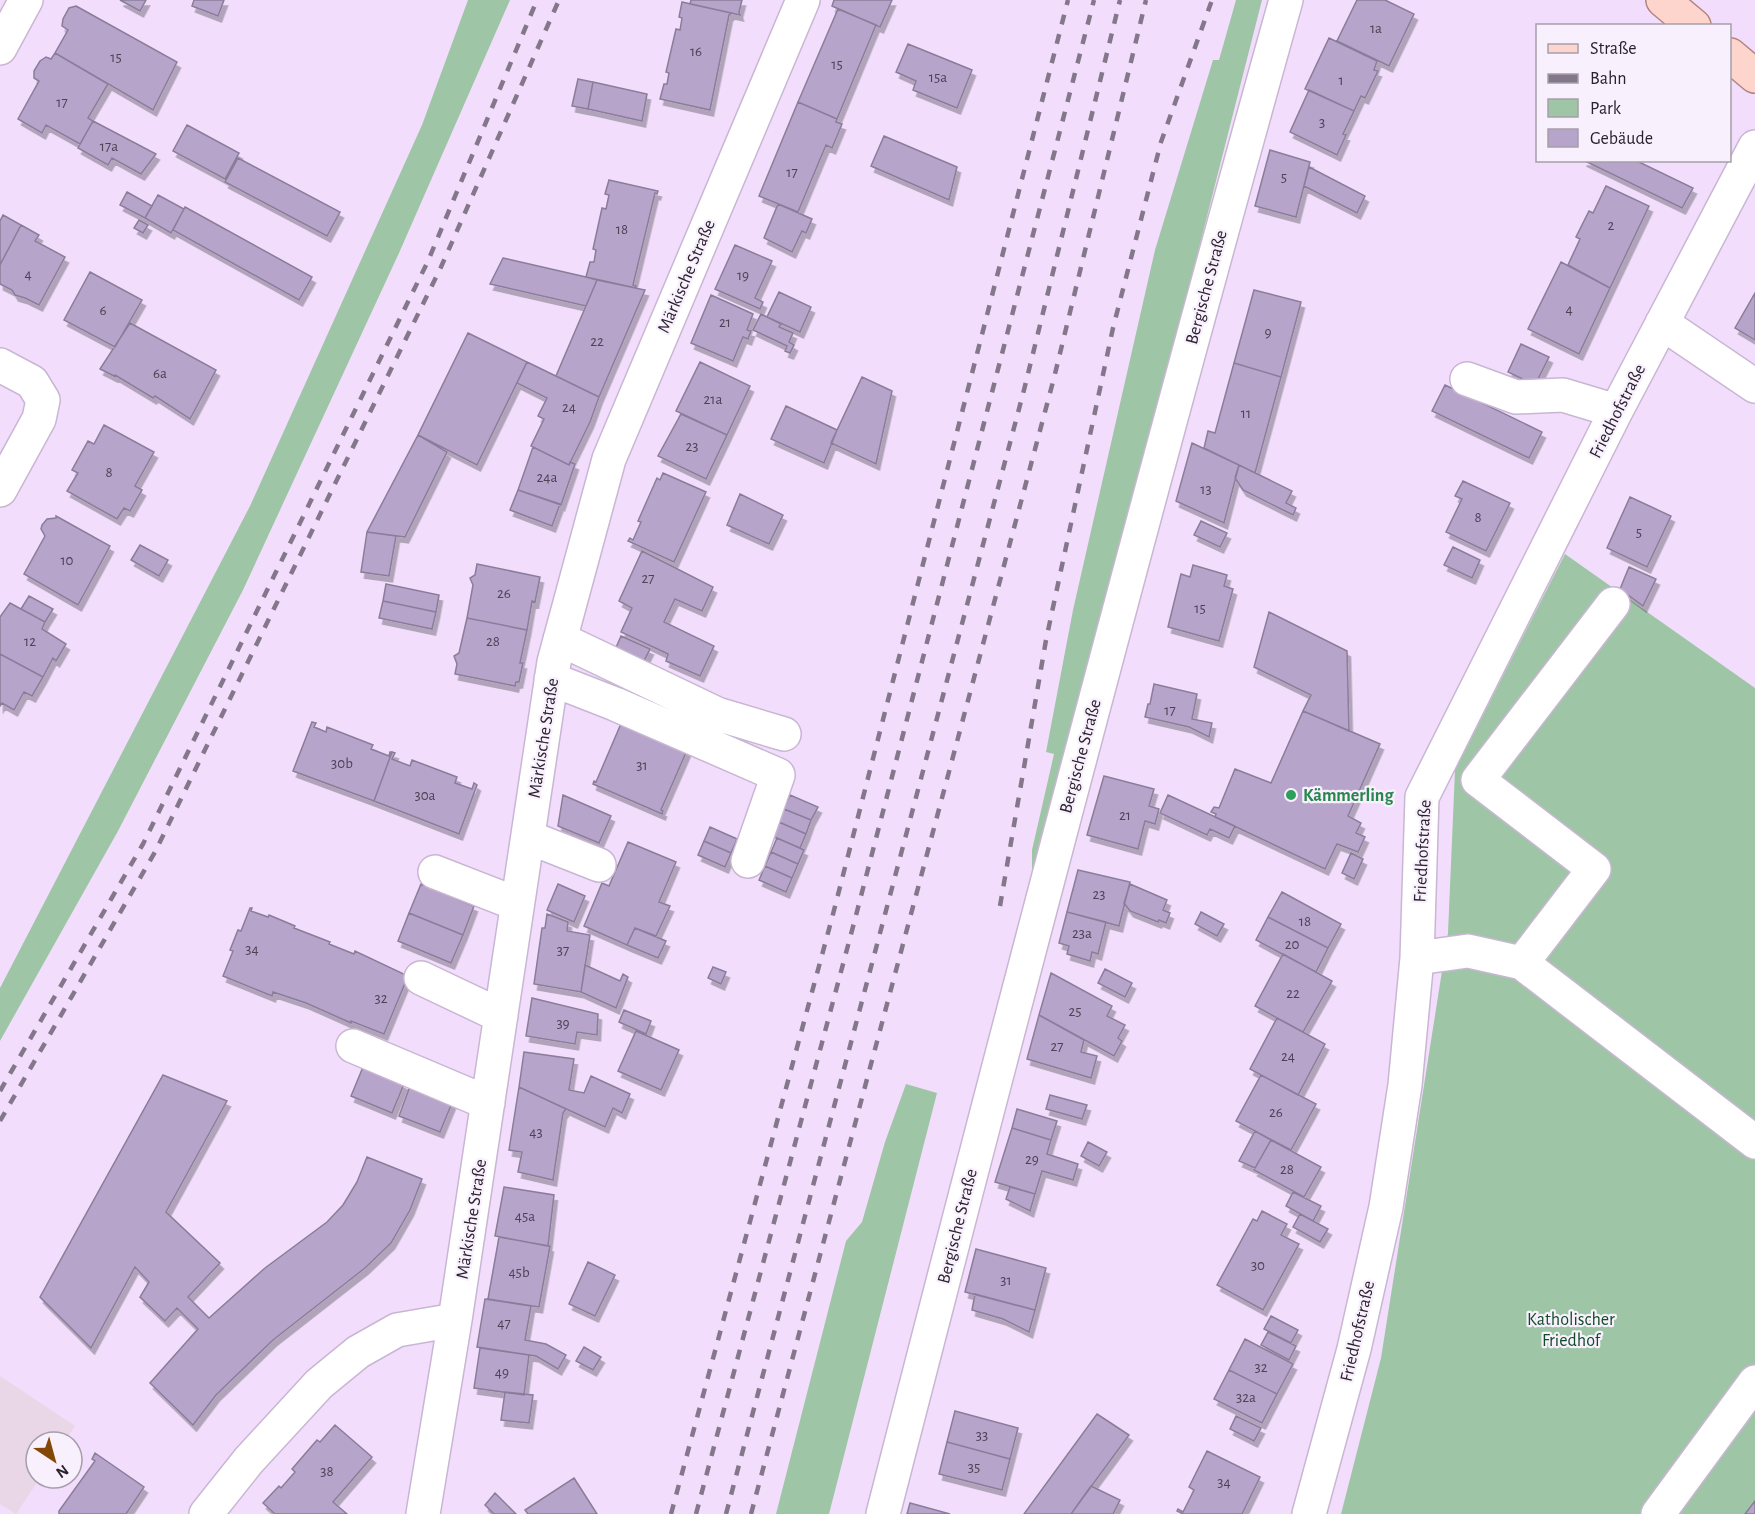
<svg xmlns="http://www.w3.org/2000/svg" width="1755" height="1514" font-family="'Alegreya Sans',sans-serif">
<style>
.industrial{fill:#e9d6e6}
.green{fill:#9fc5a7}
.building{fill:#b6a4cb;stroke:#8b7d9a;stroke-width:1.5;filter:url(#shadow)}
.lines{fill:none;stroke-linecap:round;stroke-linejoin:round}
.minor-casing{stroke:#c9b6d3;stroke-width:36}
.major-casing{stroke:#b3847f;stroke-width:36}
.minor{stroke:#fff;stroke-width:33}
.major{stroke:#fed5cd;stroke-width:33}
.rail{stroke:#84778b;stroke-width:4.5;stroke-dasharray:10 10;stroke-linecap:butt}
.leisure-dot{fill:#2e9e5b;stroke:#f8f0fc;stroke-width:2}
.labels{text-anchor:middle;stroke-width:4.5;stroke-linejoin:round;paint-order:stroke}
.number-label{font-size:15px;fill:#4d4355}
.street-label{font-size:18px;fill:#2a232e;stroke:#f8f0fc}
.leisure-label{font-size:18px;font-weight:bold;fill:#27864d;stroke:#f8f0fc;text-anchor:start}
.park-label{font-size:18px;fill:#0e4c26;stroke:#f8f0fc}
</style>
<defs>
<filter id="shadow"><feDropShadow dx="3.5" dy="6" stdDeviation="0" flood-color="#0004"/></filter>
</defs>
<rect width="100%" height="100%" fill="#f2defc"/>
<path class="industrial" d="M 0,1376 L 75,1426 L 64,1442 L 36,1442 L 36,1478 L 40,1478 L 16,1514 L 0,1504 Z"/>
<path class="green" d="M 468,0 L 510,0 L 399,253 L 243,590 L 118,831 L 0,1041 L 0,988 L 250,506 L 422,125 Z
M 1236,0 L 1262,0 L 1068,763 L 1032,886 L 1032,850 L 1054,754 L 1046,752 L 1073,610 L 1155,250 L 1213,60 L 1219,60 Z
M 1565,554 L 1755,688 L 1755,1514 L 1341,1514 L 1381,1358 L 1448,933 L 1455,770 Z
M 906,1084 L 937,1093 L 829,1514 L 776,1514 L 846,1241 L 862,1222 L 885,1142 Z"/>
<path class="building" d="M 120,0 L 146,0 L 140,11 Z
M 194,0 L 224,0 L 218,16 L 192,6 Z
M 691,0 L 742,0 L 739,12 L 740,15 L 690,4 Z
M 834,0 L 892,0 L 880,27 L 832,6 Z
M 1357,0 L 1385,0 L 1414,14 L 1389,66 L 1337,41 Z
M 682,2 L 732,13 L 729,15 L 710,110 L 660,99 L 664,84 L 667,84 L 669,73 L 666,72 L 676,29 L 680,30 L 682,18 L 679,17 Z
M 76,6 L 177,62 L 153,110 L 55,53 L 68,30 L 62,26 L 63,19 L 69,8 Z
M 838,9 L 876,25 L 837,119 L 798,102 Z
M 1329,38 L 1377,61 L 1374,70 L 1378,71 L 1365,98 L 1361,96 L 1354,111 L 1305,89 Z
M 908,44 L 972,70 L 957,108 L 913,90 L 916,81 L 896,72 Z
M 55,53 L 108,84 L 88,118 L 93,121 L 80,144 L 46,125 L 42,133 L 18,119 L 39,81 L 34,78 L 34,71 L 40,61 L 46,57 L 51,59 Z
M 578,79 L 593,82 L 588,109 L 572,106 Z
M 593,82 L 647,94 L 642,121 L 588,109 Z
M 1309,90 L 1354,111 L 1343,134 L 1346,135 L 1337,155 L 1290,132 Z
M 798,102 L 837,119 L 836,122 L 842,124 L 832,148 L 826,145 L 798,212 L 759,196 Z
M 93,121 L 156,154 L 141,174 L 112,158 L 108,165 L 78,148 Z
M 187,125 L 239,153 L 225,179 L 173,151 Z
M 884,136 L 957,167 L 949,200 L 871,166 Z
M 1270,150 L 1310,162 L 1296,217 L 1255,206 Z
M 238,158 L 340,212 L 327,236 L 225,182 Z
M 1583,160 L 1635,160 L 1693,188 L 1682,208 Z
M 1309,167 L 1365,196 L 1357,213 L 1304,186 Z
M 609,180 L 658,191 L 657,194 L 655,193 L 633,285 L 636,286 L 636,288 L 586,277 L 590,262 L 594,262 L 596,250 L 593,249 L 602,208 L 606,209 L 609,195 L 605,194 Z
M 1606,186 L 1649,206 L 1610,288 L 1568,265 L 1580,239 L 1576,237 L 1589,211 L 1593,213 Z
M 127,192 L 152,206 L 145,218 L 120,205 Z
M 158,195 L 184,209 L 171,233 L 145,218 Z
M 778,204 L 812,219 L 806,233 L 802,231 L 792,252 L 764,238 Z
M 185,207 L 312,277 L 299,300 L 173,230 Z
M 3,215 L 21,225 L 0,265 L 0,221 Z
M 139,220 L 148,225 L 143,233 L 134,228 Z
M 21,225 L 39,235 L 35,241 L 65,257 L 39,305 L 25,298 L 15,295 L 12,290 L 0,284 L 0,265 Z
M 735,245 L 772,261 L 755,298 L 763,302 L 760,309 L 715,289 Z
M 503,258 L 586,277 L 597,280 L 586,306 L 490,284 Z
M 1561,262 L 1610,288 L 1579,354 L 1528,329 Z
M 90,272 L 142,300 L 115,347 L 64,320 Z
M 597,280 L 645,290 L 599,397 L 556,376 Z
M 1254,290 L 1301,302 L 1281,377 L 1234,363 Z
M 779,292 L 811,307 L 800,332 L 767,317 Z
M 1755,293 L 1755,340 L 1735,328 Z
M 711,295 L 753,314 L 747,330 L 751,331 L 748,339 L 743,337 L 733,361 L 691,343 Z
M 761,314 L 781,324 L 779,327 L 793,333 L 789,342 L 794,345 L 790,353 L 785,351 L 787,346 L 753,330 Z
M 130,323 L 216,370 L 190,419 L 155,396 L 153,398 L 115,375 L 114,376 L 100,369 Z
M 468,333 L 527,362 L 477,465 L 418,435 Z
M 1521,344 L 1549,357 L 1535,385 L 1508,372 Z
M 527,362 L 599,397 L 590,422 L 569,465 L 531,446 L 544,419 L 538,416 L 547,398 L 517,383 Z
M 700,362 L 750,386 L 727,435 L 676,411 Z
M 1234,363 L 1281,377 L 1255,473 L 1204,448 L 1208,431 L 1215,433 Z
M 862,377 L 892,391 L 876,464 L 831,443 Z
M 1445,385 L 1542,432 L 1529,458 L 1432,411 Z
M 786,406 L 837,430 L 824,463 L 771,439 Z
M 681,414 L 727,435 L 706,479 L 658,456 Z
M 104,425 L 154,452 L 135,486 L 142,490 L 130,511 L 124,508 L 117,519 L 67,491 L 78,473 L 72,470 L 88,441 L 94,444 Z
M 418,435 L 447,452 L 405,537 L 367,532 Z
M 1192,443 L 1239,465 L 1224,523 L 1176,501 Z
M 533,447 L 569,465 L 570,462 L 575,464 L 561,505 L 518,490 Z
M 1239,465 L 1292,491 L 1286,503 L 1296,508 L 1293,515 L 1243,490 L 1235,478 Z
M 663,473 L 706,492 L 674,562 L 628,541 L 630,538 L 633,540 L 641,522 L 638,521 L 657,478 L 660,480 Z
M 1463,481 L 1510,503 L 1486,551 L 1446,532 L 1462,499 L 1455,496 Z
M 518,490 L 560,504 L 552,526 L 510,510 Z
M 740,494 L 783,515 L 769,544 L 727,525 Z
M 1630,497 L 1671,516 L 1647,567 L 1607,548 Z
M 56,516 L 110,546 L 78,605 L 24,574 L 45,536 L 41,529 L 42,525 L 47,519 L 56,518 Z
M 1201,521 L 1227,533 L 1220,547 L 1194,535 Z
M 367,532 L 396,536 L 389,576 L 361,572 Z
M 140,545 L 168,560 L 159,576 L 131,560 Z
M 1453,547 L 1480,560 L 1472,578 L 1444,565 Z
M 642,551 L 713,587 L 702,611 L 675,599 L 664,622 L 714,646 L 700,676 L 666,661 L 668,654 L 621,632 L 632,608 L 619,601 Z
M 477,564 L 540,577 L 535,602 L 532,601 L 527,630 L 467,618 L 473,585 L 470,578 L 475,575 Z
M 1193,565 L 1227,575 L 1224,586 L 1233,589 L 1219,641 L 1168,627 L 1181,574 L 1190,577 Z
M 1629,567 L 1656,579 L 1643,606 L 1620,589 Z
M 386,584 L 439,595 L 436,612 L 383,601 Z
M 29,596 L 53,609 L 45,622 L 21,609 Z
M 383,601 L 436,612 L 432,629 L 379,618 Z
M 10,603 L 45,622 L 42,629 L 66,644 L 56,661 L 53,658 L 43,677 L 0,654 L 0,617 Z
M 1269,612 L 1347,651 L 1349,731 L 1303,711 L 1311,695 L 1254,667 Z
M 467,618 L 527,630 L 520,663 L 523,663 L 519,682 L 516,682 L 515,686 L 455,674 L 457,664 L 454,656 L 459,653 Z
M 621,636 L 650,649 L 643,663 L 615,650 Z
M 0,654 L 43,677 L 32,696 L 24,692 L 14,710 L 2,703 L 0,706 Z
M 1154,684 L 1197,694 L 1192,719 L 1212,723 L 1209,737 L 1189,727 L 1145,717 L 1148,704 L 1150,704 Z
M 1303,711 L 1380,744 L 1348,816 L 1361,823 L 1356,833 L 1365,837 L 1358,852 L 1337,844 L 1325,869 L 1215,817 L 1216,814 L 1211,812 L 1214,807 L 1219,808 L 1235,769 L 1271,783 Z
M 623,719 L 688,748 L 661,810 L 663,811 L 662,814 L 593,784 L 594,781 L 596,782 Z
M 312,722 L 316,723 L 314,727 L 326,732 L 327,727 L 373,745 L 371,749 L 389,756 L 390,752 L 392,752 L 374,801 L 293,771 Z
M 392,752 L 395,753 L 392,759 L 410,766 L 412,760 L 457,777 L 455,783 L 472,789 L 474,783 L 477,785 L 459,834 L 374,801 Z
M 1104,776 L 1154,789 L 1149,806 L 1159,809 L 1155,824 L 1145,821 L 1138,849 L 1087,835 Z
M 563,795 L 611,816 L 599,843 L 558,826 Z
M 790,795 L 818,807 L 811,820 L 784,809 Z
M 1168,795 L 1235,826 L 1229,838 L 1210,829 L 1207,835 L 1160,813 Z
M 784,809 L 811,820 L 806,834 L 779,822 Z
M 779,822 L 806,834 L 800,848 L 772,836 Z
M 710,827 L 737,839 L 731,853 L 704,841 Z
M 777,838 L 804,850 L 798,864 L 771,852 Z
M 704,841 L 731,853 L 725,867 L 698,855 Z
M 628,842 L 676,862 L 659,902 L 670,906 L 656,936 L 635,928 L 627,945 L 584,926 L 602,883 L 609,886 Z
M 771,852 L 798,864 L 792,878 L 765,866 Z
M 1351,853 L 1363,859 L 1354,879 L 1342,873 Z
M 765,866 L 792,878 L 786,892 L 759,880 Z
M 1078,870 L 1130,882 L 1119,926 L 1067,912 Z
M 421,884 L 474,906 L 463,935 L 409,913 Z
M 558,884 L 585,896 L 574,922 L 547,910 Z
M 1130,884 L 1167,900 L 1163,910 L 1170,913 L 1166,923 L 1159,920 L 1158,922 L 1130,911 L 1124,903 Z
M 1282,892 L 1341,924 L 1328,948 L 1268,917 Z
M 250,908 L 252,908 L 251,911 L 268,917 L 269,915 L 295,926 L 294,928 L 330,942 L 329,944 L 354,954 L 355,951 L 408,976 L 384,1034 L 351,1021 L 351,1023 L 306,1003 L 273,992 L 272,996 L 223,976 L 233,951 L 230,950 L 238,930 L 241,931 Z
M 1067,912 L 1106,922 L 1098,954 L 1092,952 L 1090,961 L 1067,954 L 1069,946 L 1059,943 Z
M 1201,912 L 1224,924 L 1217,936 L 1195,924 Z
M 409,913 L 463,935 L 451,963 L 398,941 Z
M 547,914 L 568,922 L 567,931 L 590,935 L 581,992 L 534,984 L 542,928 L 545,928 Z
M 1268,917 L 1328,948 L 1316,972 L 1256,940 Z
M 635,928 L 666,941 L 658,958 L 627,945 Z
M 1283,954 L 1332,981 L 1303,1032 L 1255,1006 Z
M 585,965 L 620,981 L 623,974 L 628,977 L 616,1008 L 581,992 Z
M 713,967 L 726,972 L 721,984 L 708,978 Z
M 1105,969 L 1132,983 L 1125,997 L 1098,983 Z
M 1051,973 L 1112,1006 L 1107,1016 L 1125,1025 L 1118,1038 L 1122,1041 L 1114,1056 L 1039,1015 Z
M 532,998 L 598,1014 L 597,1035 L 577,1032 L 575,1044 L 526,1036 Z
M 624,1010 L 651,1021 L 646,1034 L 619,1022 Z
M 1039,1015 L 1084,1040 L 1081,1052 L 1097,1056 L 1091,1078 L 1027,1059 Z
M 1277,1018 L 1325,1044 L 1298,1095 L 1250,1069 Z
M 636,1031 L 679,1050 L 661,1090 L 618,1071 Z
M 524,1052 L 574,1059 L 569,1090 L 584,1093 L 591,1076 L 630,1094 L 622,1113 L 613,1108 L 605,1127 L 519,1087 Z
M 363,1067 L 404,1084 L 392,1113 L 351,1096 Z
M 163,1075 L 227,1101 L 166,1212 L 220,1263 L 188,1297 L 209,1318 L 265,1268 L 327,1222 L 343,1205 L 357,1182 L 367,1157 L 422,1179 L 410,1210 L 391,1243 L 365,1268 L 273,1340 L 216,1395 L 193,1425 L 150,1383 L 198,1329 L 177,1308 L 165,1321 L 140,1297 L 149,1282 L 135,1267 L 91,1348 L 40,1297 Z
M 1261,1075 L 1316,1104 L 1291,1150 L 1236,1121 Z
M 410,1086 L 452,1103 L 440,1132 L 399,1116 Z
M 519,1087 L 566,1109 L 563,1113 L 553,1180 L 518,1172 L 522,1152 L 509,1150 Z
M 1050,1095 L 1087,1105 L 1082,1119 L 1046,1109 Z
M 1017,1109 L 1057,1121 L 1051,1140 L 1012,1128 Z
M 1012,1128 L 1051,1140 L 1047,1154 L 1078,1164 L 1073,1180 L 1042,1171 L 1035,1194 L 995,1182 Z
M 1255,1131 L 1271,1140 L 1255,1168 L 1239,1161 Z
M 1271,1140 L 1321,1167 L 1304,1197 L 1254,1170 Z
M 1088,1142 L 1107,1152 L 1099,1166 L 1081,1156 Z
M 504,1187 L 554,1195 L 548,1246 L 495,1236 Z
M 1010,1187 L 1035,1194 L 1030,1211 L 1006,1199 Z
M 1293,1192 L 1321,1206 L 1313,1221 L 1286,1206 Z
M 1262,1211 L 1287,1224 L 1281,1235 L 1299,1244 L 1263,1310 L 1217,1285 L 1253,1219 L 1257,1221 Z
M 1300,1214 L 1328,1229 L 1320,1242 L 1293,1227 Z
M 499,1237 L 550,1246 L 539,1307 L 488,1299 Z
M 976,1249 L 1046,1268 L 1035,1310 L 965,1292 Z
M 588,1262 L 615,1275 L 595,1316 L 569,1304 Z
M 975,1294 L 1035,1310 L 1029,1332 L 1003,1319 L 972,1310 Z
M 485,1299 L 531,1306 L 525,1340 L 546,1344 L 566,1355 L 558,1369 L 536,1356 L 477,1347 Z
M 1271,1316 L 1298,1330 L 1291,1343 L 1264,1329 Z
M 1268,1332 L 1296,1346 L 1289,1360 L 1261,1345 Z
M 1245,1339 L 1293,1364 L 1277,1394 L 1229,1370 Z
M 584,1347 L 601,1357 L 593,1370 L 576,1361 Z
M 480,1348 L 529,1355 L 524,1395 L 474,1388 Z
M 1229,1370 L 1277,1394 L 1262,1423 L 1214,1399 Z
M 505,1392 L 533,1395 L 529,1423 L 501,1420 Z
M 955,1411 L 1018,1428 L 1010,1459 L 947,1442 Z
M 1097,1414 L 1129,1435 L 1071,1514 L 1024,1514 Z
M 1236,1416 L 1261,1428 L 1254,1441 L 1230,1429 Z
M 335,1425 L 372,1457 L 333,1502 L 347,1514 L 275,1514 L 263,1503 L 279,1486 L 281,1488 L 295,1472 L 292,1469 L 317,1440 L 320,1442 Z
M 947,1442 L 1010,1459 L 1002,1490 L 939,1474 Z
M 1207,1451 L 1260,1477 L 1242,1514 L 1183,1514 L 1177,1511 L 1178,1509 L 1183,1512 L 1194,1490 L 1189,1487 Z
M 95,1453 L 144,1487 L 126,1514 L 59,1514 L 59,1511 L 95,1461 L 92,1459 Z
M 574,1478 L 597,1514 L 528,1514 L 525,1510 Z
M 1091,1486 L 1120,1500 L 1113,1514 L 1071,1514 Z
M 495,1493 L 516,1514 L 494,1514 L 485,1505 Z
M 1755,1501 L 1755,1514 L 1745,1514 Z
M 910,1503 L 950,1514 L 907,1514 Z"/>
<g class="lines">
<g class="minor-casing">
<path id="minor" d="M 0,48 L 26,0
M 1662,323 L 1755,386
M 0,365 L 32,382 L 43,400 L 39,419 L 0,490
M 1467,379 L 1516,397 L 1563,395 L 1616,411
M 560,639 L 717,714 L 784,734
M 551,679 L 615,704 L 778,775 L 748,861
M 528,837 L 599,865
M 435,872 L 517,904
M 1417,958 L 1468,951 L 1522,963 L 1755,1142
M 1522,963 L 1594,869 L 1478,780 L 1613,604
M 421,978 L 501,1016
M 353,1046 L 488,1103
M 206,1514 L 249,1460 L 319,1384 L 358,1352 L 397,1330 L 455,1320
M 423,1514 L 455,1320 L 554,662 L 609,459 L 803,0
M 883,1514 C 1013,1008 1145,503 1286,0
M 1309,1514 L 1354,1349 L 1386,1207 L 1405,1085 L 1417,958 L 1422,797 L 1616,411 L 1755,147
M 1658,1514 L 1755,1382"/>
</g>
<g class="major-casing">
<path id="major" d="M 1663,0 L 1694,26
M 1730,55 L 1755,76"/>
</g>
<use href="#minor" class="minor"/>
<use href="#major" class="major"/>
<path class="rail" d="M 1000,906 L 1046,640 L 1113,328 L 1161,142 L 1212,0
M 0,1091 L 143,844 L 428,261 L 537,0
M 0,1121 L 155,852 L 441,267 L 559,0
M 671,1514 L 832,918 L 1068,0
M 696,1514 L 854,923 L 1094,0
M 726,1514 L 1024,390 L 1120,0
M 751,1514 L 1054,378 L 1146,0"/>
</g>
<circle class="leisure-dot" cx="1291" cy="795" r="6"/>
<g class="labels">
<g class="number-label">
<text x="1376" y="33">1a</text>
<text x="696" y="56">16</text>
<text x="116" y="62">15</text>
<text x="837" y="69">15</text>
<text x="938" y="82">15a</text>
<text x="1341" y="85">1</text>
<text x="62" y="107">17</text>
<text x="1322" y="127">3</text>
<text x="109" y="151">17a</text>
<text x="792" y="177">17</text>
<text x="1284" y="182">5</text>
<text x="1611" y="230">2</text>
<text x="622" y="234">18</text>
<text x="28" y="279">4</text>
<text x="743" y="280">19</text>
<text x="1569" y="314">4</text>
<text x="103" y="315">6</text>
<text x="725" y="327">21</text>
<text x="1268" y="337">9</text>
<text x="597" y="346">22</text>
<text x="160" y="378">6a</text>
<text x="713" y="404">21a</text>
<text x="569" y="412">24</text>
<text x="1246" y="418">11</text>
<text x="692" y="451">23</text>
<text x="109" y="477">8</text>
<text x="547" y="482">24a</text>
<text x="1206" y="494">13</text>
<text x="1478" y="522">8</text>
<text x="1639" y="537">5</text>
<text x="67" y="565">10</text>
<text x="648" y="583">27</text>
<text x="504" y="598">26</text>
<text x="1200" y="613">15</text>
<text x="30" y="646">12</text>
<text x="493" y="646">28</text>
<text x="1170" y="715">17</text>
<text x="342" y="768">30b</text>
<text x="642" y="770">31</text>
<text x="425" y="800">30a</text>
<text x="1125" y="820">21</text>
<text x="1099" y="899">23</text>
<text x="1305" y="926">18</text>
<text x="1082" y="938">23a</text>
<text x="1292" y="949">20</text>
<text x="252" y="954">34</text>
<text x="563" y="955">37</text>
<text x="1293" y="998">22</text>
<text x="381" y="1003">32</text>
<text x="1075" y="1016">25</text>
<text x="563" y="1028">39</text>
<text x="1057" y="1051">27</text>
<text x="1288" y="1061">24</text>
<text x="1276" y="1117">26</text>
<text x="536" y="1137">43</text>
<text x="1032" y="1164">29</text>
<text x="1287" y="1174">28</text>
<text x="525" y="1221">45a</text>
<text x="1258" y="1270">30</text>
<text x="519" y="1277">45b</text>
<text x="1006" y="1285">31</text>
<text x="504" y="1328">47</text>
<text x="1261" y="1372">32</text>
<text x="502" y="1377">49</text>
<text x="1246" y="1402">32a</text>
<text x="982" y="1440">33</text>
<text x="974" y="1472">35</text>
<text x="327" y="1476">38</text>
<text x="1224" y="1487">34</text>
</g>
<g class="street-label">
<text transform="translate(686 276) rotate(-67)" y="6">Märkische Straße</text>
<text transform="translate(1206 287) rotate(-75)" y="6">Bergische Straße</text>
<text transform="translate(1617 411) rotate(-63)" y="6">Friedhofstraße</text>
<text transform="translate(543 738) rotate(-81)" y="6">Märkische Straße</text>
<text transform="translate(1080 756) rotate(-75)" y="6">Bergische Straße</text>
<text transform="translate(1422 851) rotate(-87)" y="6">Friedhofstraße</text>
<text transform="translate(471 1219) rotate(-81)" y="6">Märkische Straße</text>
<text transform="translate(957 1226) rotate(-76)" y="6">Bergische Straße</text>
<text transform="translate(1357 1331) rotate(-77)" y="6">Friedhofstraße</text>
</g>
<g class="leisure-label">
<text x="1303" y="801">Kämmerling</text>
</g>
<g class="park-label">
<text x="1571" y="1325">Katholischer<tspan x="1571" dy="21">Friedhof</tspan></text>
</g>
</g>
<rect x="1536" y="24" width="195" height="138" fill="#f8f0fc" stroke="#a69eaa" stroke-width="1.5"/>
<rect x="1548" y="44" width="30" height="9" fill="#fed5cd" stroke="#a69eaa" stroke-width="1.5"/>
<text x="1590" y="54" font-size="18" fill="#2a232e">Straße</text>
<rect x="1548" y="74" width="30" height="9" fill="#84778b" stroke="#a69eaa" stroke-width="1.5"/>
<text x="1590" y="84" font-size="18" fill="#2a232e">Bahn</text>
<rect x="1548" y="99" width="30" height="18" fill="#9fc5a7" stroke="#a69eaa" stroke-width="1.5"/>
<text x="1590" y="114" font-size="18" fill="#2a232e">Park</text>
<rect x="1548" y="129" width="30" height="18" fill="#b6a4cb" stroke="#a69eaa" stroke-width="1.5"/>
<text x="1590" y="144" font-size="18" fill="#2a232e">Gebäude</text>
<g transform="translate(54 1460) rotate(144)"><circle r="28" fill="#f8f0fc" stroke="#a69eaa" stroke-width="1.5"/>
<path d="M0-4.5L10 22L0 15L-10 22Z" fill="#854706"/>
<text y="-9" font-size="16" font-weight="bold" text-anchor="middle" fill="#2a232e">N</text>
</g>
</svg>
